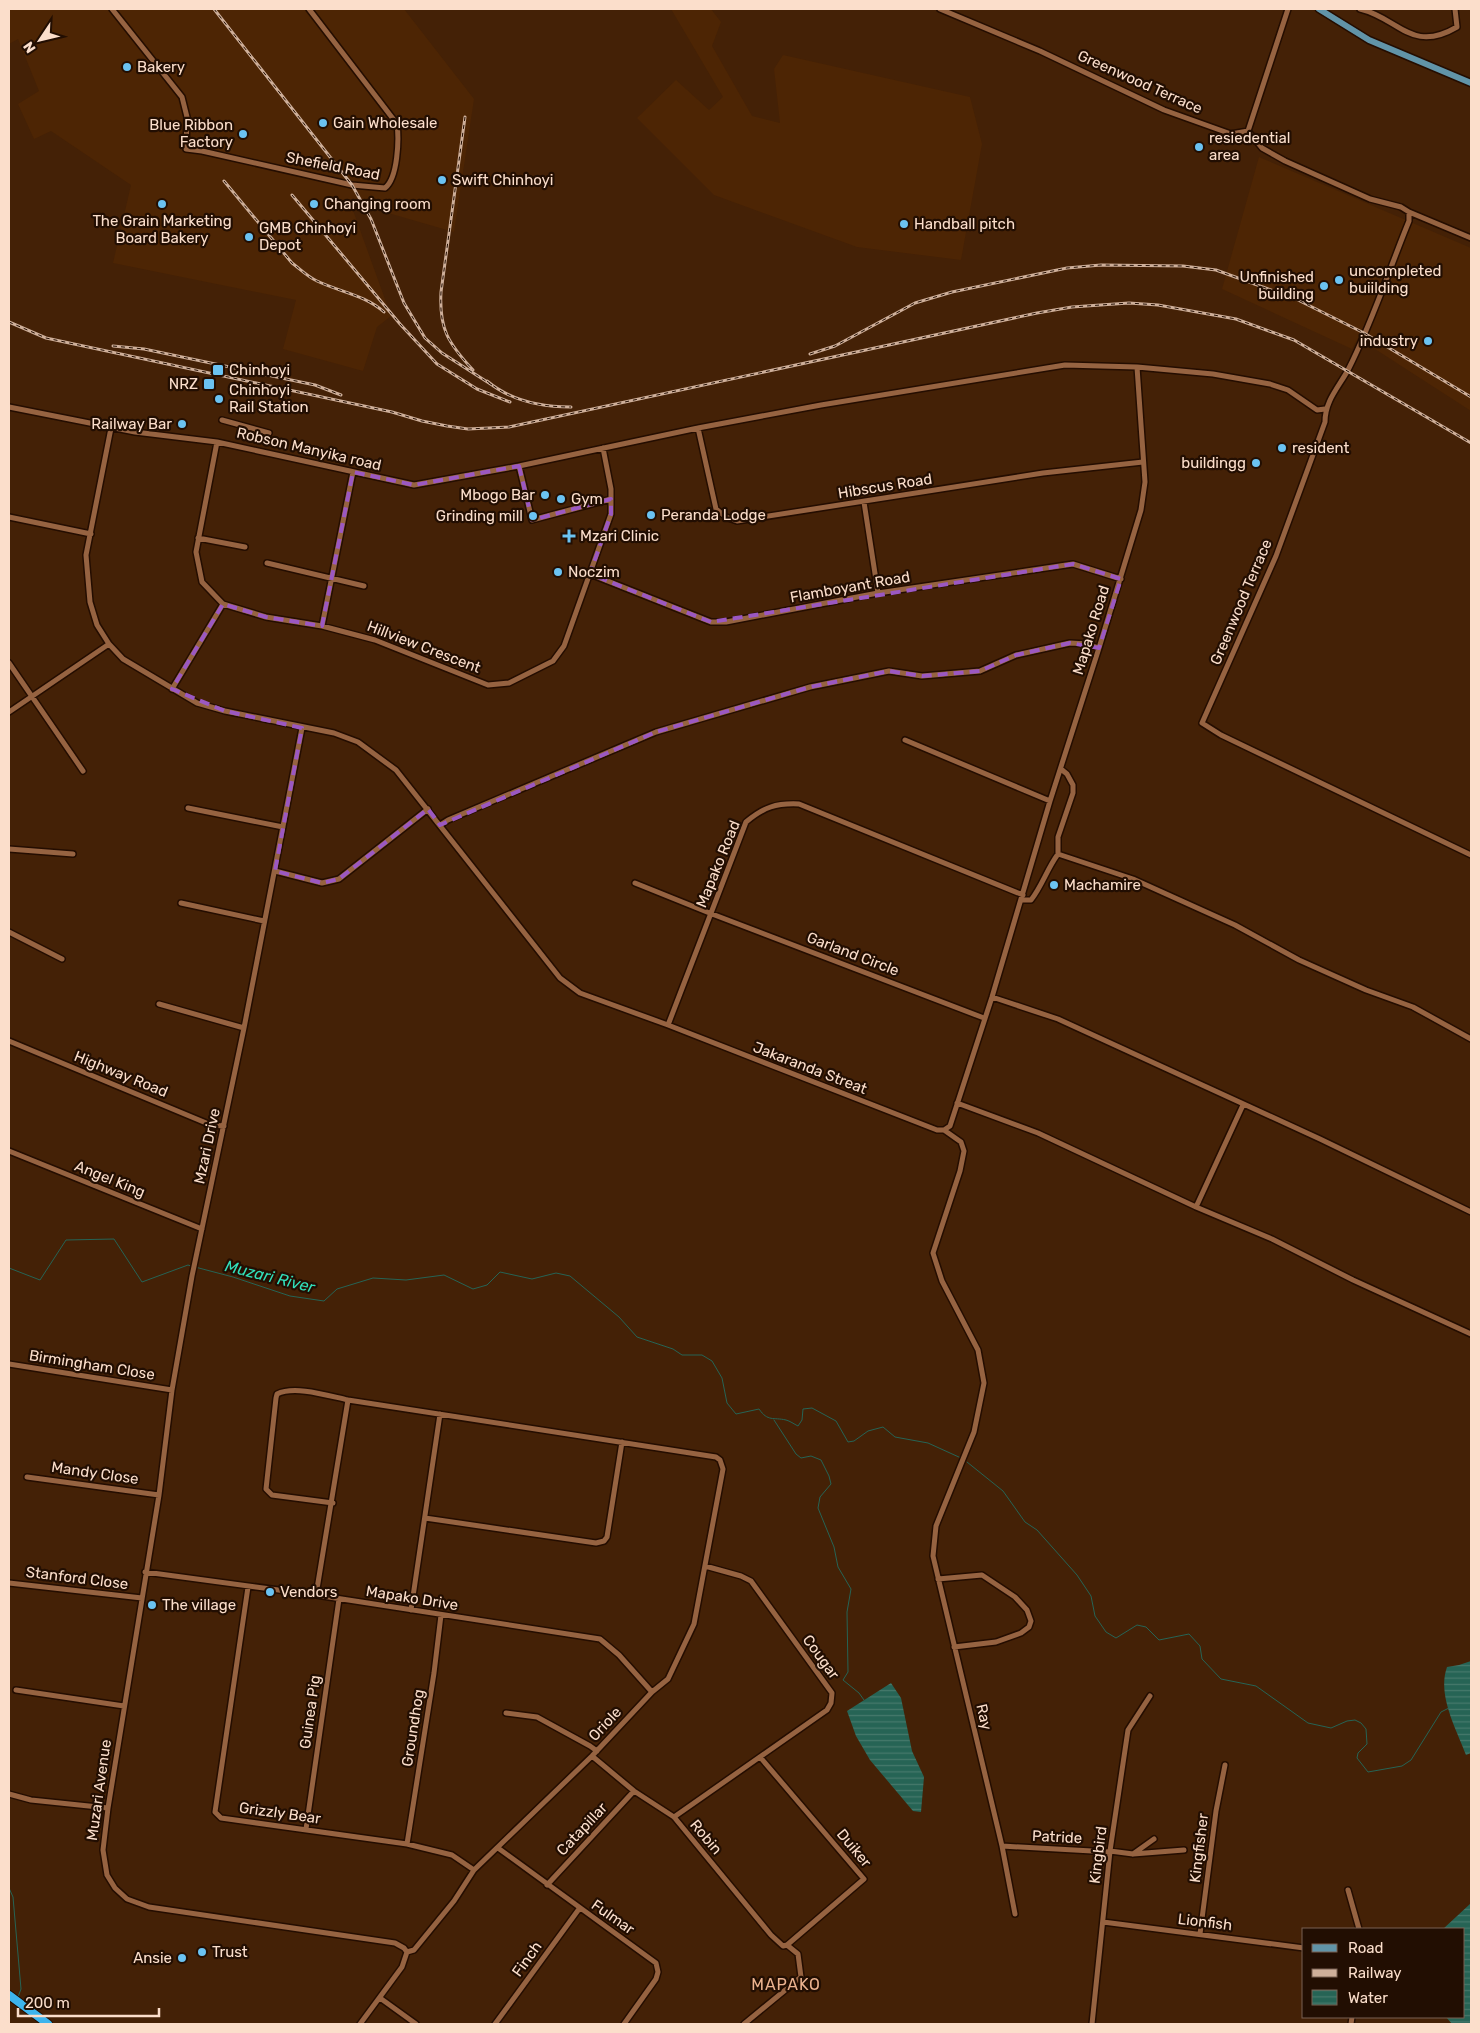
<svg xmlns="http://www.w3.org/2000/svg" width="1480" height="2033" font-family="Rubik,sans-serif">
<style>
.built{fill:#4d2504}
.water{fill:url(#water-rules)}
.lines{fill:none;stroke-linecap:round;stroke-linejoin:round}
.stream{stroke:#266455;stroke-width:1}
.minor-casing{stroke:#240d00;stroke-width:8}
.major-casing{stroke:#240d00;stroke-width:9}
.highway-casing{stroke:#240d00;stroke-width:10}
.minor{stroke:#966341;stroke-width:5}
.major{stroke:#6194a8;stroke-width:6}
.highway{stroke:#3db4ed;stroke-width:8}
.rail-casing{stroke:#ceaf9a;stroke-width:3}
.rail{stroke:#220e02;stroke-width:1;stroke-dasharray:4;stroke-linecap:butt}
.marked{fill:none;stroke:#9b58c2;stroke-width:4;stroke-dasharray:10 6;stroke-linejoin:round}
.poi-dot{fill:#6bc3f2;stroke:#220e02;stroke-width:2}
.labels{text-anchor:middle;stroke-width:4.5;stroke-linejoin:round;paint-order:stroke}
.poi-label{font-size:15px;fill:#fbdecb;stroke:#220e02;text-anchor:start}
.street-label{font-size:15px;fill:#fbdecb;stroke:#220e02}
.water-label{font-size:16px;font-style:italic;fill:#32e0bb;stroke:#220e02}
.neighbourhood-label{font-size:16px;letter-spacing:1px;fill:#ecb38f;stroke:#220e02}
</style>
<defs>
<pattern id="water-rules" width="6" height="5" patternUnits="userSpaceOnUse" patternTransform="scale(1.25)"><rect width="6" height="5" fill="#266455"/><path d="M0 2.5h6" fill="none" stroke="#467a6c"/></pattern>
</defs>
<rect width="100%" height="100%" fill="#442106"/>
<path class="built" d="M 9,9 L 404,9 L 474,99 L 454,232 L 350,202 L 391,316 L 377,327 L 363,371 L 283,349 L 296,300 L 113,263 L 131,185 L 51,131 L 34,139 L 18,104 L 39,91 L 18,39 L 9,44 Z
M 671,9 L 711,9 L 721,22 L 712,46 L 752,116 L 780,123 L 774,69 L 783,55 L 970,97 L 982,144 L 961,260 L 857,247 L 714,195 L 637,118 L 676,80 L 709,110 L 723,97 Z
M 1259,157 L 1471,248 L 1471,411 L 1358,338 L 1352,349 L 1222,289 Z"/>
<path class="water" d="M 1471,1661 L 1471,1753 L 1466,1755 C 1456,1728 1437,1695 1447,1667 L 1459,1665 Z
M 891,1683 L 901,1698 L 912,1751 L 924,1777 L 921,1812 L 913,1811 L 870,1760 L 856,1736 L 847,1711 Z
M 1470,1904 L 1471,2024 L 1452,2024 L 1446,2017 L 1464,2017 L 1464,1929 L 1443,1929 Z"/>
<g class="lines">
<path class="stream" d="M 195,1267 L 233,1277 L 290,1296 L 324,1301 L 337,1289 L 373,1278 L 406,1280 L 444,1275 L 473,1289 L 487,1285 L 500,1272 L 532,1279 L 556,1273 L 570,1276 L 619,1317 L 637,1337 L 673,1349 L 682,1355 L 702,1355 L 712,1361 L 722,1378 L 727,1403 L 736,1414 L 759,1409 C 768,1422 773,1417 786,1420 C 790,1421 794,1424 798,1426 L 802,1420 L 803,1409 L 812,1408 L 836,1421 L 848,1442 L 854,1441 L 868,1431 L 883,1427 L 895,1437 L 928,1443 L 961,1458
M 9,1268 L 40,1280 L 66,1240 L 114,1239 L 142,1282 L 188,1265 L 191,1266
M 774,1420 L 796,1454 L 801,1458 L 811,1456 L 821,1460 L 829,1476 L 831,1484 L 820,1497 L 818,1508 L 834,1547 L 838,1567 L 851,1589 L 847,1612 L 848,1672 L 843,1680 L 859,1693 L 864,1700
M 967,1462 L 1003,1491 L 1025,1522 L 1037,1530 L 1077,1575 L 1091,1596 L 1095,1616 L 1106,1632 L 1116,1638 L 1137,1625 L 1146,1627 L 1159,1640 L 1189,1634 L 1200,1646 L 1202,1659 L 1221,1679 L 1256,1686 L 1308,1723 L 1331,1728 L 1347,1721 L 1355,1720 L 1361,1723 L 1366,1729 L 1367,1744 L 1358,1753 L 1357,1758 L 1368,1772 L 1402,1766 L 1411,1760 L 1441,1712 L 1449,1708
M 9,1888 L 13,1897 L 21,1989 L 18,1997"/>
<g class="minor-casing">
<path id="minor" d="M 112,9 L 182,97 L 187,117 L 186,149 L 202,151 L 352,185 L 385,188 C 398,178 399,139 397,124 L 309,9
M 940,9 L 1040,51 L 1164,110 L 1231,134 L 1248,131
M 1360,9 C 1399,18 1411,54 1457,27 L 1455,9
M 1248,131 L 1262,148 L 1285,161 L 1370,199 L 1401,207 L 1409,212 L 1471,238
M 1248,131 L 1288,9
M 1409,212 L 1409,221 C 1389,270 1372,323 1348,370 C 1338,388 1325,401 1325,422 L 1276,556 L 1202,723 L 1221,735 L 1471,855
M 9,407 L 135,432 L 217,442 L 414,485 L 519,466 L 698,428 L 821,405 L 1065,365 L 1137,367 L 1213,374 L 1270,384 L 1288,390 L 1317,410 L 1325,409
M 222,420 L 269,433
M 111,428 L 86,555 L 90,602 L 97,625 L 109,644 L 123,659 L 197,703 L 225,711 L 334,733 L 358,742 L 396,770 L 560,978 L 580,993 L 668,1025 L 937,1130 L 944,1130
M 698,428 L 716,509 L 726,517 L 737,521 L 1043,473 L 1143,462
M 217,442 L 196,552 L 202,582 L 223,604 L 266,617 L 322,626 L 375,640 L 488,685 L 509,683 L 553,661 L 564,646 L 611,514 L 611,489 L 603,448
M 519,466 L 532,520 L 611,499
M 864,502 L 878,593
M 9,517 L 91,534
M 198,538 L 245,547
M 267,563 L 364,586
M 590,574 L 711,622 L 726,622 L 878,593 L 1073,564 L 1121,579
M 322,626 L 353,472
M 9,663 L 83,771
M 172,689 L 223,604
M 9,712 L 109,644
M 302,728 L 244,1028 L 192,1276 L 172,1390 L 159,1495 L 108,1808 L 103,1850 L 107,1875 L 115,1888 L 127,1899 L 149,1907 L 395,1943 L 404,1948 L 407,1952
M 905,740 L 1050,801
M 188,808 L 283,827
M 440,825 L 448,820 L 656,732 L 810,687 L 889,671 L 922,676 L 980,671 L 1016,655 L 1070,643 L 1087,644 L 1099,648
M 9,849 L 73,854
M 1058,854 L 1058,837 L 1073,793 L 1073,785 L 1067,774 L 1061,769
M 275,871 L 322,883 L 339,879 L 428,809
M 635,883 L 712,914 L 984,1018
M 1021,900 L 1031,900 C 1042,886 1047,869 1058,854 L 1133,879 L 1235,925 L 1299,960 L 1366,990 L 1413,1007 L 1471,1039
M 181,903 L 264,921
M 9,932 L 62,959
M 992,997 L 1058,1019 L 1320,1139 L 1471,1212
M 159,1004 L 244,1028
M 668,1025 L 746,822 C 764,807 776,803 799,804 L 1023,895
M 9,1041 L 211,1125 L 224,1126
M 957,1103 L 1038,1133 L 1196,1207 L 1272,1239 L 1353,1280 L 1471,1334
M 944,1130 L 961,1142 L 964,1151 L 960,1171 L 933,1253 L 942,1281 L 978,1350 L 984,1383 L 974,1432 L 936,1526 L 933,1556 L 1002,1846 L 1015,1914
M 944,1130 L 950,1126 L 992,997 L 1050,801 L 1099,648 L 1141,510 L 1145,482 L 1137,367
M 9,1151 L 202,1229
M 1196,1207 L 1243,1105
M 9,1364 L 172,1390
M 27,1477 L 159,1495
M 333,1503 L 272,1495 L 266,1489 L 276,1398 L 277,1394 C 295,1385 329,1396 348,1400 L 716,1457 L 720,1460 L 723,1469 L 694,1624 L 668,1679 L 652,1692 L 592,1756 L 474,1870 L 454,1901 L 414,1950 L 407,1952
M 425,1518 L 596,1543 L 604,1541 L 607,1537 L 622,1442
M 145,1572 L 316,1595 L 600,1639 L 619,1655 L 652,1692
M 938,1579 L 982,1575 L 1015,1597 L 1027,1610 L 1031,1621 L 1029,1627 L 1021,1633 L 996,1642 L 954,1647
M 9,1583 L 142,1598
M 248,1587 L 215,1812 L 221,1818 L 407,1844 L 452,1855 L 474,1870
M 316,1595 L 348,1400
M 411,1610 L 440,1414
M 16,1690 L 124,1706
M 506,1713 L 537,1717 L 590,1746 L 597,1751
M 592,1756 L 634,1791 L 674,1817 L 771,1935 L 783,1946 L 787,1945 L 798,1954 L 801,1977 L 744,2024
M 760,1757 L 864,1879 L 787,1945
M 9,1794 L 31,1800 L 108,1808
M 674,1817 L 827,1710 L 831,1703 L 832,1693 L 751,1581 L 741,1576 L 705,1566
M 306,1829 L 339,1599
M 407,1844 L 434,1673 L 441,1615
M 1002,1846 L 1110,1852
M 498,1848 L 656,1963 L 658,1972 L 656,1979 L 624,2024
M 1110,1851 L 1133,1854 L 1184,1850
M 1133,1854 L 1154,1839
M 547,1885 L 634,1791
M 1348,1890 L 1359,1929
M 1103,1922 L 1304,1948
M 1200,1934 L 1216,1811 L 1225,1765
M 380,1998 L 416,2024
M 360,2024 L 402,1967 L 407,1952
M 495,2024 L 579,1909
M 1092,2024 L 1110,1851 L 1128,1730 L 1150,1696
M 1351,2024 L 1352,2017"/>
</g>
<g class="major-casing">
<path id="major" d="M 1319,9 L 1369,40 L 1471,83"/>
</g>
<g class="highway-casing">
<path id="highway" d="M 9,1995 L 48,2024"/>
</g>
<use href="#minor" class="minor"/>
<use href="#major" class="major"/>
<use href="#highway" class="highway"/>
<g class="rail-casing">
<path id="rail" d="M 214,9 L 352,185 L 371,219 L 404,303 L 425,338 L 442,353 L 492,385
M 465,117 L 441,292 C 439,329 448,343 473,370
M 224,181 L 292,263 C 300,269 308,277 317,281 C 340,292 365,295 384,312
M 292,195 L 400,324 L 437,364 L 477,389 L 510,402
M 9,322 L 46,338 L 392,412 L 422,421 L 447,426 L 468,429 L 509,427 L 1037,313 L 1072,307 L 1129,303 L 1158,305 L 1236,319 L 1294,340 L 1471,443
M 113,346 L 144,349 L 315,385 L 341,395
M 810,354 L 835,346 L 915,303 L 952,292 L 1067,268 L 1101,265 L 1183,266 L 1216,270 L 1296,299 L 1364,333 L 1471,397
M 487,381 C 511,401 540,407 571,407"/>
</g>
<use href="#rail" class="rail"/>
</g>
<path class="marked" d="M 519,466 L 532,520 L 611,499 L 611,514 L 590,574 L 711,622 L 1073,564 L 1121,579 L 1099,648 L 1070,643 L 1016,655 L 980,671 L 922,676 L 889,671 L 810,687 L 656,732 L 440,825 L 428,809 L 339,879 L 322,883 L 275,871 L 302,728 L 225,711 L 172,689 L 223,604 L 266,617 L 322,626 L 353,472 L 414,485 Z"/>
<g class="poi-dot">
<circle cx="127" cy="67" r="5"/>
<circle cx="323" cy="123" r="5"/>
<circle cx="243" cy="134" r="5"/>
<circle cx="1199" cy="147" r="5"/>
<circle cx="442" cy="180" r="5"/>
<circle cx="162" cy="204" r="5"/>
<circle cx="314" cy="204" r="5"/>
<circle cx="904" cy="224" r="5"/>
<circle cx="249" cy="237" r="5"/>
<circle cx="1339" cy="280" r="5"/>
<circle cx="1324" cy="286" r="5"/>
<circle cx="1428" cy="341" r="5"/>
<rect x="212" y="364" width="12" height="12" rx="2.5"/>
<rect x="203" y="378" width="12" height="12" rx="2.5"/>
<circle cx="219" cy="399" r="5"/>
<circle cx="182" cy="424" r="5"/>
<circle cx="1282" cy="448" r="5"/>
<circle cx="1256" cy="463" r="5"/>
<circle cx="545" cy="495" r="5"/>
<circle cx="561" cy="499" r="5"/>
<circle cx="651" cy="515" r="5"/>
<circle cx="533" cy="516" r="5"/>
<path d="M566.5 528.5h5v5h5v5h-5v5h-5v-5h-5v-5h5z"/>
<circle cx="558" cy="572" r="5"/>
<circle cx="1054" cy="885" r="5"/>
<circle cx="270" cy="1592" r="5"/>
<circle cx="152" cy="1605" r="5"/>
<circle cx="202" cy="1952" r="5"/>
<circle cx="182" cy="1958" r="5"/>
</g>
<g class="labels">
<g class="poi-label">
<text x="137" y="72">Bakery</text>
<text x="333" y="128">Gain Wholesale</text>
<text x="233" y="130" text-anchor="end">Blue Ribbon<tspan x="233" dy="17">Factory</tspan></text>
<text x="1209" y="143">resiedential<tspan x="1209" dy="17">area</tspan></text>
<text x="452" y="185">Swift Chinhoyi</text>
<text x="324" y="209">Changing room</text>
<text x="162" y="226" text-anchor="middle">The Grain Marketing<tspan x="162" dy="17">Board Bakery</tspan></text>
<text x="914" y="229">Handball pitch</text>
<text x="259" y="233">GMB Chinhoyi<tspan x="259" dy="17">Depot</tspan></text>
<text x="1349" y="276">uncompleted<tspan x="1349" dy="17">buiilding</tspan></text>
<text x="1314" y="282" text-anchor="end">Unfinished<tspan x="1314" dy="17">building</tspan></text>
<text x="1418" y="346" text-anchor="end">industry</text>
<text x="229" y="375">Chinhoyi</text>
<text x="198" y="389" text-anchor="end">NRZ</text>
<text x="229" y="395">Chinhoyi<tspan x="229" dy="17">Rail Station</tspan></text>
<text x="172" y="429" text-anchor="end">Railway Bar</text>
<text x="1292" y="453">resident</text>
<text x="1246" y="468" text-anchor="end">buildingg</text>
<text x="535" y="500" text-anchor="end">Mbogo Bar</text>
<text x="571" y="504">Gym</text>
<text x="661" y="520">Peranda Lodge</text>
<text x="523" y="521" text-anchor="end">Grinding mill</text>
<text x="580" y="541">Mzari Clinic</text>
<text x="568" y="577">Noczim</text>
<text x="1064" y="890">Machamire</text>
<text x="280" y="1597">Vendors</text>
<text x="162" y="1610">The village</text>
<text x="212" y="1957">Trust</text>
<text x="172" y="1963" text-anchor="end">Ansie</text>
</g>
<g class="street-label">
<text transform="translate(1140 82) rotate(24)" y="5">Greenwood Terrace</text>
<text transform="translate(333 166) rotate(11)" y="5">Shefield Road</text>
<text transform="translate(309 449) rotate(13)" y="5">Robson Manyika road</text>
<text transform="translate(885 486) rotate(-9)" y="5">Hibscus Road</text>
<text transform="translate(850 587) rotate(-10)" y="5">Flamboyant Road</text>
<text transform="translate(1241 602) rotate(-67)" y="5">Greenwood Terrace</text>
<text transform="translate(1091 630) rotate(-73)" y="5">Mapako Road</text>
<text transform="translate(424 647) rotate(21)" y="5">Hillview Crescent</text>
<text transform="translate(718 864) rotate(-68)" y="5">Mapako Road</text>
<text transform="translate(853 954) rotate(21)" y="5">Garland Circle</text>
<text transform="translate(810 1068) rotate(21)" y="5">Jakaranda Streat</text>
<text transform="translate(121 1074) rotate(22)" y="5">Highway Road</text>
<text transform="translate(207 1146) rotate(-78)" y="5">Mzari Drive</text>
<text transform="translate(110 1179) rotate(22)" y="5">Angel King</text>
<text transform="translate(92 1365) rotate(9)" y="5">Birmingham Close</text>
<text transform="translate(95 1473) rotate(8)" y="5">Mandy Close</text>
<text transform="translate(77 1578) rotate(7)" y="5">Stanford Close</text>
<text transform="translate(412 1598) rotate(9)" y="5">Mapako Drive</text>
<text transform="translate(821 1657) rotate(54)" y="5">Cougar</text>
<text transform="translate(310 1712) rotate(-82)" y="5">Guinea Pig</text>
<text transform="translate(984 1717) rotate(77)" y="5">Ray</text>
<text transform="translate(605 1724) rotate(-47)" y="5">Oriole</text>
<text transform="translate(413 1728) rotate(-81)" y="5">Groundhog</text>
<text transform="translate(99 1790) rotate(-82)" y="5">Muzari Avenue</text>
<text transform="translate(280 1813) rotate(8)" y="5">Grizzly Bear</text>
<text transform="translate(582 1829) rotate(-47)" y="5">Catapillar</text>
<text transform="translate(706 1837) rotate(50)" y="5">Robin</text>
<text transform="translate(1057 1837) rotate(3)" y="5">Patride</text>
<text transform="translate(854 1848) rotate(50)" y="5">Duiker</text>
<text transform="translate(1199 1848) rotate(-83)" y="5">Kingfisher</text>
<text transform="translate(1098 1855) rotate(-83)" y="5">Kingbird</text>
<text transform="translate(613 1917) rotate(35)" y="5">Fulmar</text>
<text transform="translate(1205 1922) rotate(7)" y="5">Lionfish</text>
<text transform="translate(527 1959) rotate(-54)" y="5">Finch</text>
</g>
<g class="water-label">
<text transform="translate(270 1276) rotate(14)" y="6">Muzari River</text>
</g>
<g class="neighbourhood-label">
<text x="786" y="1990">MAPAKO</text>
</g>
</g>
<rect width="1480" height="2033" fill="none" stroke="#fbdecb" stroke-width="20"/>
<rect x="1302" y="1928" width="162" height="90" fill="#220e02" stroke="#796152"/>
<rect x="1312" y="1944" width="25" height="8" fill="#6194a8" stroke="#796152"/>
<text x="1348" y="1953" font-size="15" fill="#fbdecb">Road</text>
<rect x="1312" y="1969" width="25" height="8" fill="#ceaf9a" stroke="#796152"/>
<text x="1348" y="1978" font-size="15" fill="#fbdecb">Railway</text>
<rect x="1312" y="1990" width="25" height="15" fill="url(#water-rules)" stroke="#796152"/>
<text x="1348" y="2003" font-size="15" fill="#fbdecb">Water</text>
<g transform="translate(40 40) rotate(235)" stroke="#220e02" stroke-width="4" paint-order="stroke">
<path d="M0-4L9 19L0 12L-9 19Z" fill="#fbdecb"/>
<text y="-8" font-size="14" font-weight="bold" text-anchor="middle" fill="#fbdecb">N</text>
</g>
<path d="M18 2008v8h141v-8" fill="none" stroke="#fbdecb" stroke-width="2.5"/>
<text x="25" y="2008" font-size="15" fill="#fbdecb" stroke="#220e02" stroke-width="4" paint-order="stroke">200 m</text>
</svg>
